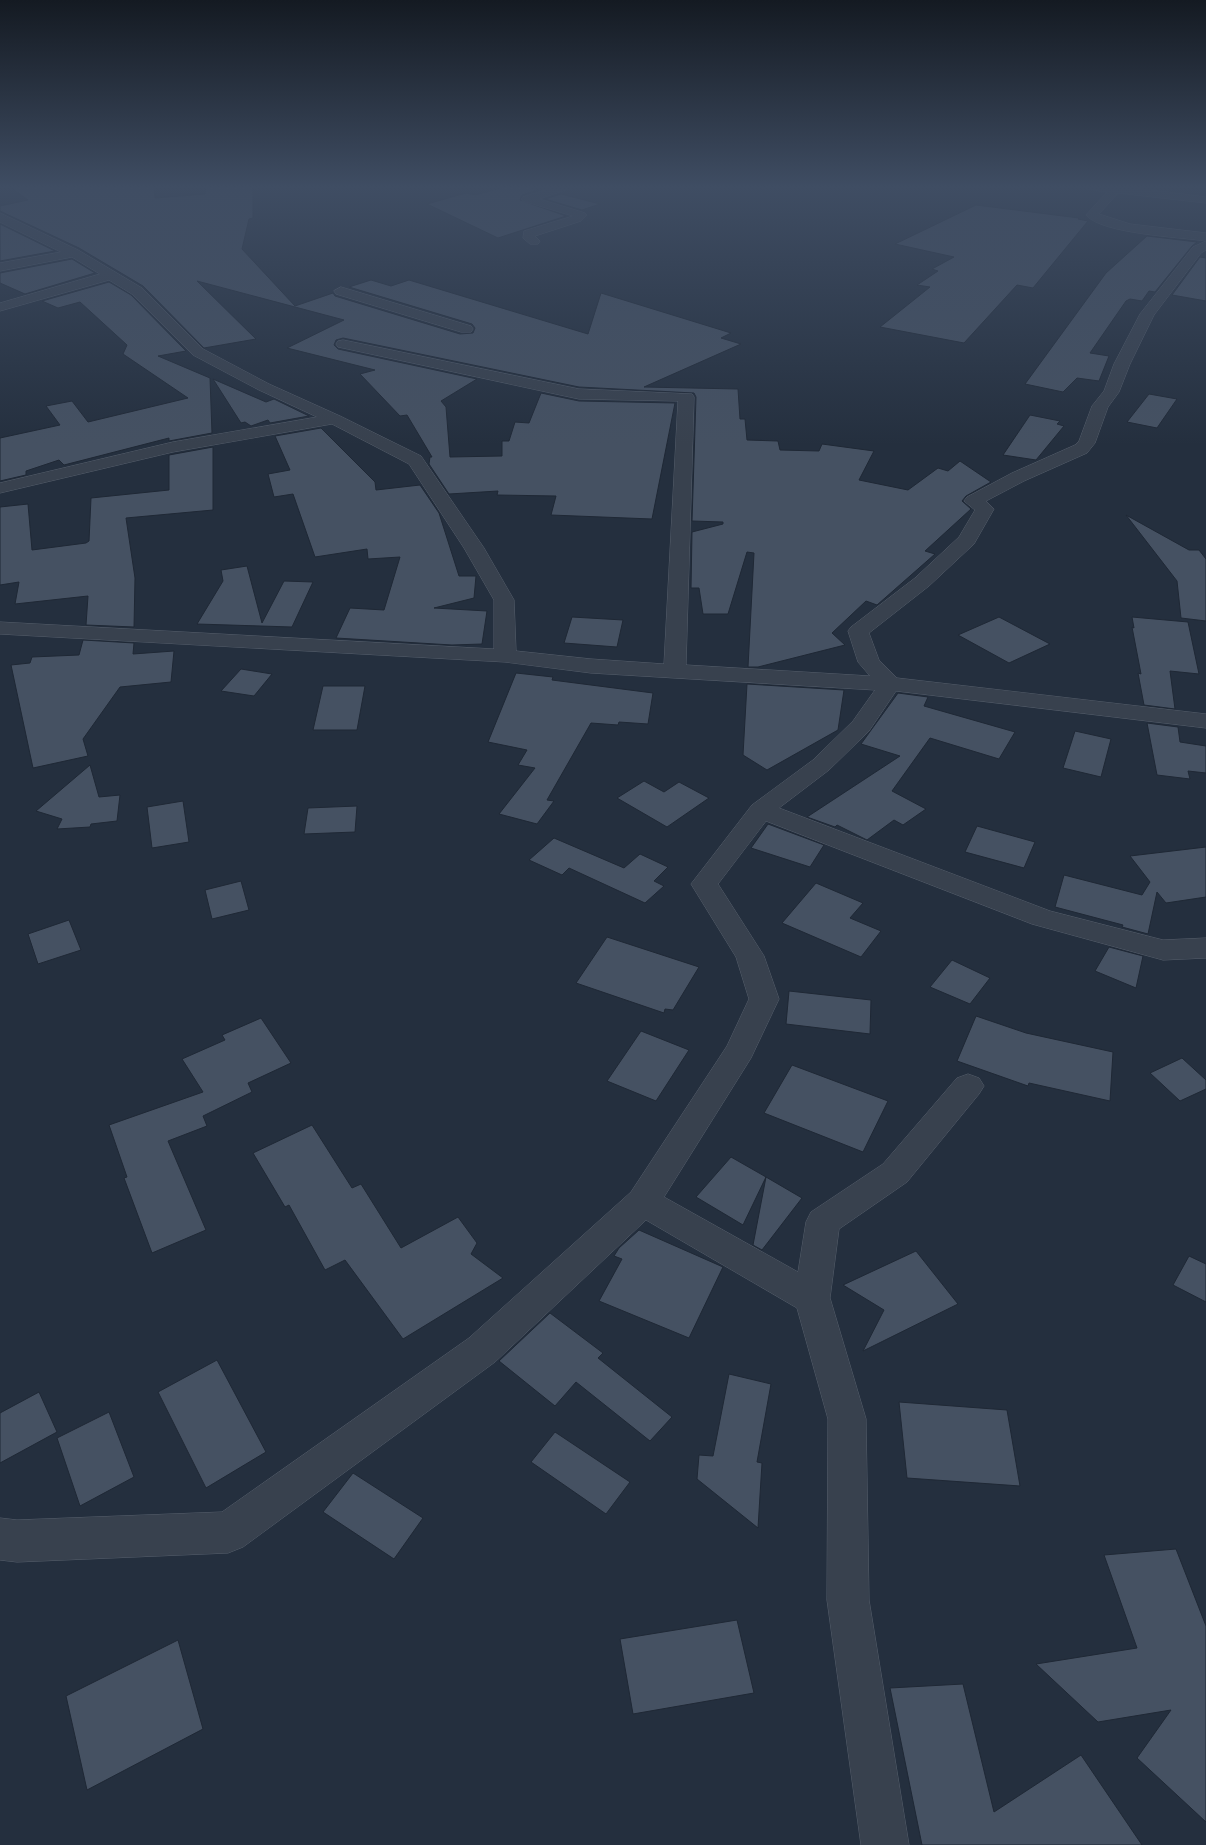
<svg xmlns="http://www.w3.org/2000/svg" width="1206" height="1845" font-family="'Fira Sans',sans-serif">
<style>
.building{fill:#455162;stroke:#1f2835}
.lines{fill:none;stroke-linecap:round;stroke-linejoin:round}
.minor-casing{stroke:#565f6c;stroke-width:1}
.minor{fill:#38414e;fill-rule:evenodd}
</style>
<rect width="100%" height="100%" fill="#242f3e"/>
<path class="building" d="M 9,186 L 154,186 L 155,198 L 205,194 L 206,186 L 253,186 L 253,218 L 249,219 L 242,249 L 295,306 L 333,293 L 335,296 L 460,334 L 473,333 L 475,328 L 472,324 L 349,287 L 371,280 L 391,286 L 409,280 L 588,334 L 601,293 L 731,333 L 721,338 L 741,344 L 644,387 L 738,389 L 740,419 L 745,419 L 747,440 L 778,441 L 780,450 L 819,451 L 822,444 L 874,451 L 859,480 L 908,490 L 938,468 L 948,471 L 960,461 L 991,482 L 966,496 L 962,501 L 971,509 L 925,551 L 935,554 L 877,605 L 866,601 L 832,633 L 845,645 L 758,667 L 748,667 L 754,553 L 747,552 L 728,614 L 703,614 L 699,588 L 691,588 L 692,532 L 723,524 L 723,522 L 692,521 L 696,397 L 694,393 L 579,387 L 343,338 L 336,340 L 334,345 L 338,349 L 477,379 L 441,401 L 446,407 L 450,457 L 502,456 L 502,441 L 509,441 L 515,422 L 529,423 L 541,393 L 579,401 L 675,403 L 652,519 L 551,515 L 556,496 L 497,495 L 498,491 L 449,494 L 429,464 L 430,457 L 432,457 L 407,415 L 400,416 L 360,374 L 375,370 L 287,348 L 344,320 L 197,281 L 256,339 L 204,348 L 143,286 L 79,248 L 0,211 L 0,206 L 28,200 Z
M 508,186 L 523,186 L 538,190 L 522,195 L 520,200 L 566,216 L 498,238 L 427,204 L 466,193 L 475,195 Z
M 561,194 L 600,204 L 582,210 L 545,199 Z
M 976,205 L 1079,218 L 1078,219 L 1088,221 L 1033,288 L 1017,285 L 964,343 L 880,327 L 930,287 L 917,285 L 938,271 L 932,269 L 954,257 L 895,244 Z
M 0,224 L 55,251 L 0,261 Z
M 1147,236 L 1197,242 L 1192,246 L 1155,292 L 1149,291 L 1142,301 L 1130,299 L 1126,301 L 1090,353 L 1109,356 L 1099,381 L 1077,378 L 1063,392 L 1025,384 L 1106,273 Z
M 1200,257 L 1206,258 L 1206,301 L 1172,295 Z
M 72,259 L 95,273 L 25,294 L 0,283 L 0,273 Z
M 109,282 L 131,295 L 186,351 L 158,356 L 210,378 L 212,433 L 169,441 L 169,438 L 64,465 L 59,460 L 26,471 L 26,475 L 0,481 L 0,438 L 60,425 L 46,406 L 72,401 L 88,422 L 188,398 L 123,354 L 127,345 L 80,302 L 58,308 L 42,301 Z
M 213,379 L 266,402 L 274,399 L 309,416 L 270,423 L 268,420 L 251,426 L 245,422 L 241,423 Z
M 1149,394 L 1177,399 L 1157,428 L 1127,422 Z
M 1030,415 L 1060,421 L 1057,424 L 1064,426 L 1036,460 L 1003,455 Z
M 321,428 L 375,482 L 376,490 L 420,485 L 439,513 L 459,576 L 476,576 L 474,598 L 434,608 L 487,611 L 482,644 L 452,645 L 336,638 L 350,608 L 384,610 L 400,557 L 368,559 L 367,549 L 315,557 L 293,494 L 274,497 L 268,474 L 290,470 L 275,436 Z
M 213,447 L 213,510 L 126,518 L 135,578 L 134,627 L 86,625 L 88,596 L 15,604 L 19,582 L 0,585 L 0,507 L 28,504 L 32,550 L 86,543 L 89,541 L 91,498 L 169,490 L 169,455 Z
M 1126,515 L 1189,550 L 1199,550 L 1206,559 L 1206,621 L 1181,618 L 1177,581 Z
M 247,566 L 262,623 L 284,581 L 313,582 L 292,627 L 197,624 L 223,581 L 221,570 Z
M 572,617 L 623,620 L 617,647 L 564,643 Z
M 999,617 L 1050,644 L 1009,663 L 958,635 Z
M 1132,617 L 1188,622 L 1199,674 L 1170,671 L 1175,709 L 1144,705 L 1138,673 L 1141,674 L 1132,627 L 1134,628 Z
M 83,640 L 134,643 L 133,654 L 174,651 L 171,682 L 120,687 L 83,739 L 88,756 L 33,768 L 11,665 L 30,663 L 32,657 L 79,655 Z
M 241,669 L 272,674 L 254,696 L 221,691 Z
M 516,673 L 553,677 L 552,680 L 653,693 L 648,724 L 619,722 L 618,725 L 591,723 L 547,800 L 554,801 L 537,824 L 499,814 L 535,768 L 518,765 L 527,750 L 488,742 Z
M 747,684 L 844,690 L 838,730 L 767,770 L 743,755 Z
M 323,686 L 365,686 L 357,730 L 313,730 Z
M 898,693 L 928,697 L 924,706 L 1015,732 L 999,759 L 930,738 L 892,791 L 926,809 L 903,825 L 894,820 L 867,840 L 837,825 L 835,827 L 807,817 L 900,756 L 861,744 Z
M 1147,723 L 1178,727 L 1180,742 L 1206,746 L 1206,773 L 1188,771 L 1190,779 L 1157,775 Z
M 1075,731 L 1111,739 L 1101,777 L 1063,768 Z
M 90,765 L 99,797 L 120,795 L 117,821 L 91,824 L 90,827 L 57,829 L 62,819 L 36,811 Z
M 644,781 L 664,792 L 679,782 L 709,798 L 667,827 L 617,798 Z
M 183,801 L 189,842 L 152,848 L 147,807 Z
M 357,806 L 355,832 L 304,834 L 308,808 Z
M 768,824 L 824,845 L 810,867 L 751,848 Z
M 977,826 L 1035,842 L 1024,868 L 965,852 Z
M 554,838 L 624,868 L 640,854 L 668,867 L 654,881 L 664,886 L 645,903 L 569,868 L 562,875 L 529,860 Z
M 1206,847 L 1206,897 L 1166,903 L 1157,892 L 1148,934 L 1122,927 L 1123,925 L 1055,907 L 1064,875 L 1142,895 L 1150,882 L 1130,856 Z
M 241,881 L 249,910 L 212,919 L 205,890 Z
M 816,883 L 863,903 L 850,918 L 881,931 L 861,957 L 782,923 Z
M 69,920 L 81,950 L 38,964 L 28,934 Z
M 607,937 L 699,967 L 673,1010 L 665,1009 L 664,1013 L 576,983 Z
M 1109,947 L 1143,956 L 1136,988 L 1095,971 Z
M 952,960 L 990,978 L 970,1004 L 930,987 Z
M 789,991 L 871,1000 L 870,1034 L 786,1024 Z
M 976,1016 L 1026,1033 L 1113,1052 L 1110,1101 L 1029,1083 L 1028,1086 L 957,1061 Z
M 261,1018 L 291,1063 L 248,1083 L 252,1092 L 203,1116 L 207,1126 L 168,1141 L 206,1230 L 152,1253 L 124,1178 L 127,1177 L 109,1125 L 203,1092 L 182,1059 L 225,1040 L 222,1035 Z
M 641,1031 L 689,1050 L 656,1101 L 607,1081 Z
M 1182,1058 L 1206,1080 L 1206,1089 L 1180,1101 L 1150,1073 Z
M 792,1065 L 888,1101 L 863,1152 L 764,1113 Z
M 312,1125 L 352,1188 L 361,1184 L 401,1248 L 458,1217 L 477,1243 L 471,1254 L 503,1278 L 403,1339 L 345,1260 L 325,1270 L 289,1205 L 285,1207 L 253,1153 Z
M 731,1157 L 766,1177 L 743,1225 L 696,1197 Z
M 766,1177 L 802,1198 L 762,1250 L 753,1245 Z
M 639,1230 L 723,1267 L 689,1338 L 599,1301 L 622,1259 L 614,1256 L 619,1248 Z
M 916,1251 L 958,1304 L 863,1351 L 884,1310 L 843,1285 Z
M 1189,1256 L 1206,1264 L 1206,1302 L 1173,1285 Z
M 550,1313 L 603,1353 L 598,1358 L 672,1417 L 650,1441 L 576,1382 L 555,1406 L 499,1361 Z
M 217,1360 L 266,1452 L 206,1488 L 158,1392 Z
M 729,1374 L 771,1384 L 757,1462 L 762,1463 L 758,1528 L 697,1479 L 699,1455 L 713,1456 Z
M 39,1392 L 57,1432 L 0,1463 L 0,1413 Z
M 899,1402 L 1007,1410 L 1020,1486 L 907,1478 Z
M 109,1412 L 134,1477 L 80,1506 L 57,1438 Z
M 555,1432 L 630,1482 L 606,1514 L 531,1462 Z
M 353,1473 L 423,1518 L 394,1559 L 323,1512 Z
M 1176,1549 L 1206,1626 L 1206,1822 L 1137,1758 L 1171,1710 L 1098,1722 L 1036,1664 L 1137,1648 L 1104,1555 Z
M 737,1620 L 754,1693 L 633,1714 L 620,1639 Z
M 178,1640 L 203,1729 L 87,1790 L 66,1696 Z
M 963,1684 L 994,1812 L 1081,1755 L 1142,1845 L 922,1845 L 890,1688 Z"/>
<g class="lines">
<g class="minor-casing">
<path id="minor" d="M 559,186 L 577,186 L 539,199 L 585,213 L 587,215 L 581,221 L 535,236 L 540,241 L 538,244 L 530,244 L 523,238 L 524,231 L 573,216 L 523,201 L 521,199 L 523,197 Z
M 1082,186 L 1118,186 L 1206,197 L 1206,203 L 1118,193 L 1099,214 L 1130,224 L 1206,233 L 1206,241 C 1180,237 1102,234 1086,215 L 1107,192 L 1087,189 Z
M 0,213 L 78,250 L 142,288 L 203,349 L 269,384 L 340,416 L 421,456 L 484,548 L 514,600 L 516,651 L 591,659 L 664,664 L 678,401 L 579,399 L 343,348 L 338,347 L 336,344 L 338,341 L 343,340 L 579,389 L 692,394 L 694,397 L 686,665 L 870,676 L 858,662 L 848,631 L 851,627 L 915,578 L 959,537 L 975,510 L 964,501 L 967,497 L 1012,473 L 1075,445 L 1079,441 L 1092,406 L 1104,391 L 1114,364 L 1140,314 L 1193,247 L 1206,241 L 1206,250 L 1201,253 L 1154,315 L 1130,364 L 1119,392 L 1108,407 L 1095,443 L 1087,453 L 1024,481 L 986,501 L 994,509 L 974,544 L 929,586 L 869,633 L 879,660 L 897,678 L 1206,714 L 1206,728 L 896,691 L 869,731 L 829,770 L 779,808 L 1050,911 L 1163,940 L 1206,938 L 1206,958 L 1163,960 L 1032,924 L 766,821 L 718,884 L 764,956 L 779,999 L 751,1058 L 664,1197 L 798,1272 L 806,1222 L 811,1212 L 883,1164 L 957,1078 L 968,1074 L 979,1078 L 984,1086 L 979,1094 L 907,1182 L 839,1229 L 830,1298 L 866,1419 L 869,1600 L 909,1845 L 861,1845 L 827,1600 L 828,1419 L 797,1308 L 646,1220 L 495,1362 L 243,1547 L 228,1553 L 17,1562 L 0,1560 L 0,1518 L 17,1520 L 222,1512 L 469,1338 L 631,1192 L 727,1046 L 749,999 L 736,957 L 691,884 L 752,805 L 813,760 L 853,721 L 875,690 L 591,673 L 505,662 L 0,634 L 0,622 L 494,649 L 494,600 L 464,548 L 409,464 L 332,424 L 173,452 L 0,493 L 0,483 L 173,442 L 317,417 L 259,390 L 193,355 L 132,294 L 109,280 L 0,311 L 0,303 L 100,274 L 72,257 L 0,271 L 0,263 L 61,252 L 0,222 Z
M 341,287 L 471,326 L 473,329 L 471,332 L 461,332 L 336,294 L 334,291 Z"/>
</g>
<use href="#minor" class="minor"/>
</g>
<linearGradient id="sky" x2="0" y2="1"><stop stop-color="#141a22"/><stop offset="0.42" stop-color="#3f4d63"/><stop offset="1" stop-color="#3f4d63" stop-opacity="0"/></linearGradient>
<rect width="1206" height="445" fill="url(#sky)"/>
</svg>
